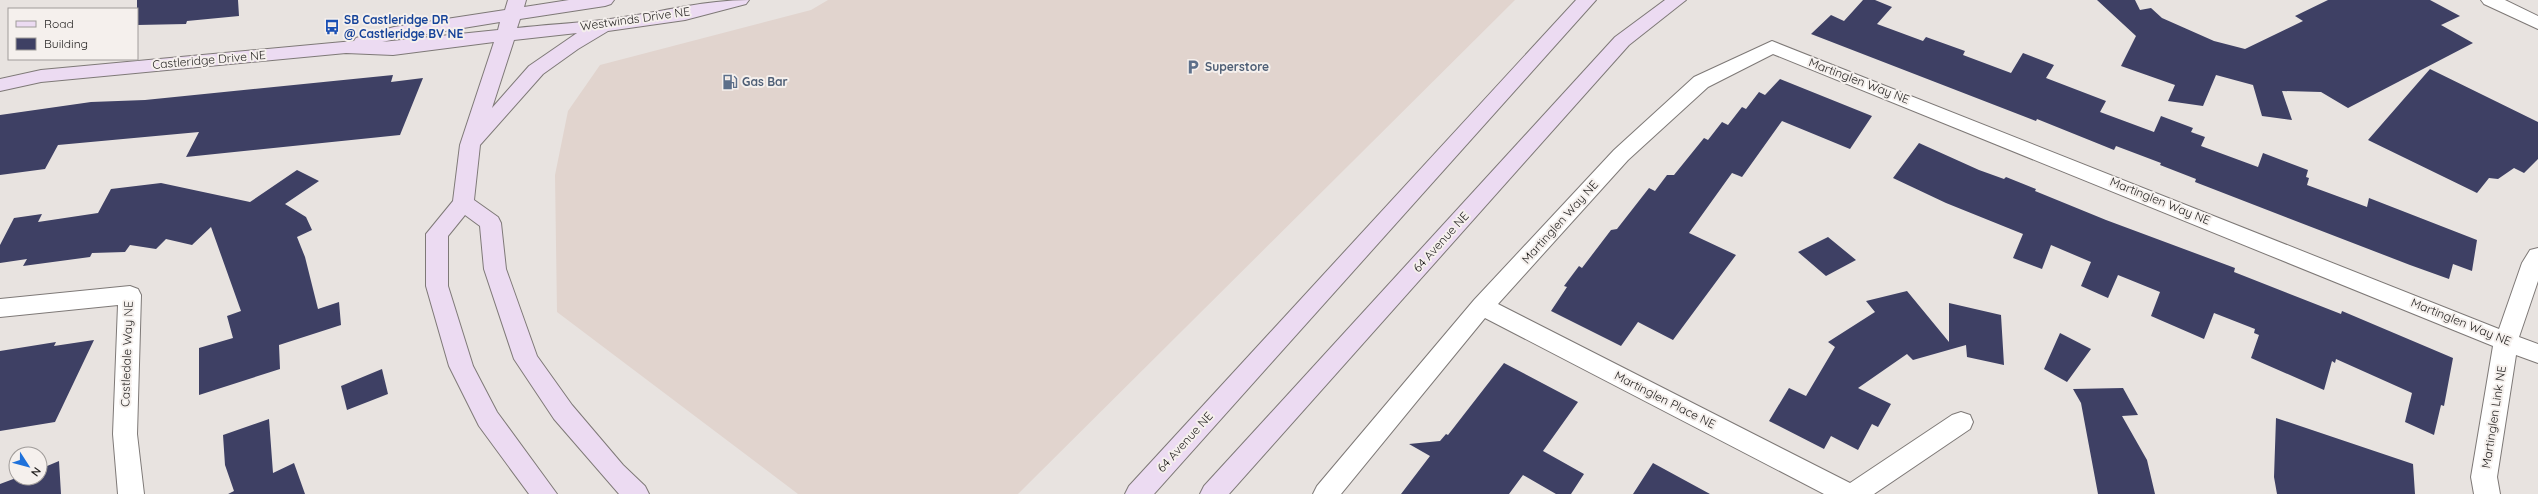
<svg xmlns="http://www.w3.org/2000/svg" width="2538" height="494" font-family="Quicksand,sans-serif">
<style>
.built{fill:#e1d4ce}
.building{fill:#3e4064}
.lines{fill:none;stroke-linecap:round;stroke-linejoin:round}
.street-casing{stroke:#7e7977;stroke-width:2}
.secondary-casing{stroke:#7e7977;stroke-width:2}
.street{fill:#fff;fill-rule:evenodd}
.secondary{fill:#ecdbf2;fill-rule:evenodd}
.labels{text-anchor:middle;stroke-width:4;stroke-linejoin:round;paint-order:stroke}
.street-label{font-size:12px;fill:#211f1e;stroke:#f5f0ed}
.transit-label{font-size:12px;font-weight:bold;fill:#164399;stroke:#f5f0ed;text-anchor:start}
.service-label{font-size:12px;font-weight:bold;fill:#4e5e75;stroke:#f5f0ed;text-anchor:start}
</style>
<rect width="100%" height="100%" fill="#e8e3e0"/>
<path class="built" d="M 828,0 L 1515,0 L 1018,494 L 798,494 L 557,312 L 555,175 L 568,111 L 600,65 L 811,10 Z"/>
<path class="building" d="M 137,0 L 238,0 L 239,16 L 187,21 L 186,24 L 137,25 Z
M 1863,0 L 1875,0 L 1892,7 L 1877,24 L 1923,41 L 1926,37 L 1965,51 L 1963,55 L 2011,73 L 2023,53 L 2054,65 L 2046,78 L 2106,101 L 2100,112 L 2154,132 L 2161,116 L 2193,128 L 2191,132 L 2205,137 L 2201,146 L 2258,167 L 2263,153 L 2308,170 L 2306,177 L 2309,178 L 2307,185 L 2367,207 L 2369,198 L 2477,240 L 2472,271 L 2453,264 L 2449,279 L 2410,265 L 2195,182 L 2196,179 L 2160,165 L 2161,163 L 2116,146 L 2114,150 L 2037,119 L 2036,121 L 1811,34 L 1831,15 L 1844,21 Z
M 2097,0 L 2135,0 L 2140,10 L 2151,8 L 2162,18 L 2214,41 L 2245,49 L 2303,21 L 2295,16 L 2328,0 L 2430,0 L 2460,16 L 2441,25 L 2473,43 L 2348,108 L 2321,92 L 2282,91 L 2292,120 L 2262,116 L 2253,85 L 2216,75 L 2203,106 L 2168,101 L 2175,85 L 2121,66 L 2136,36 Z
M 2430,69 L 2538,122 L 2538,159 L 2524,173 L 2514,168 L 2498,179 L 2489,178 L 2477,193 L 2368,140 Z
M 393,75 L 391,82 L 423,78 L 400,135 L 186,157 L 199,132 L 58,145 L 45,169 L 0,175 L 0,115 L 91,102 L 145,100 Z
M 1780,79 L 1872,116 L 1850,149 L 1782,121 L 1742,177 L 1732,173 L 1689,233 L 1736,255 L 1673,340 L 1638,322 L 1621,346 L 1551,311 L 1567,287 L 1564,286 L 1579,266 L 1582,268 L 1611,230 L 1617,229 L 1649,188 L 1655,191 L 1667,175 L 1674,175 L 1704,138 L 1708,140 L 1722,122 L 1728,125 L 1742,107 L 1746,109 L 1759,92 L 1765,95 Z
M 1919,143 L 1979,170 L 2004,179 L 2006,177 L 2036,189 L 2035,191 L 2106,220 L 2235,268 L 2234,272 L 2341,314 L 2342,311 L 2453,358 L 2444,406 L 2441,405 L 2434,435 L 2405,422 L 2412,393 L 2336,359 L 2335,363 L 2332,361 L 2324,390 L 2251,358 L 2259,335 L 2254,333 L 2255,329 L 2214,313 L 2204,339 L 2151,316 L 2160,292 L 2118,275 L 2108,298 L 2081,286 L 2091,262 L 2051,245 L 2042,269 L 2013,258 L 2023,234 L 1946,203 L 1893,178 Z
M 297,170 L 319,181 L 285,204 L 306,217 L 312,230 L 297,237 L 305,257 L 318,309 L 339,302 L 341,325 L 279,345 L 280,369 L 199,395 L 199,348 L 233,338 L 227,316 L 241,311 L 211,227 L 192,245 L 166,239 L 156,249 L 130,245 L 125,252 L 92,253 L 90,257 L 23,266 L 27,259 L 0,263 L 0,245 L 14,218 L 42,214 L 38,222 L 98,213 L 111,189 L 161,183 L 250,202 Z
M 1828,237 L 1856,260 L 1826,276 L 1798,252 Z
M 1907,291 L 1949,342 L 1949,303 L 2001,315 L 2004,365 L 1967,357 L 1966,345 L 1913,360 L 1907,354 L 1858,388 L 1891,404 L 1878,427 L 1872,424 L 1858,450 L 1831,436 L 1824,449 L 1769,421 L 1789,388 L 1806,396 L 1835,347 L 1828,342 L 1875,312 L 1866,301 Z
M 2060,333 L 2091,349 L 2067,382 L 2044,369 Z
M 94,340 L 55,422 L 0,431 L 0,351 L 56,342 L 54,346 Z
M 1504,363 L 1578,402 L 1543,451 L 1584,474 L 1571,494 L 1556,494 L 1523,475 L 1509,494 L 1401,494 L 1430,456 L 1409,444 L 1440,441 L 1446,434 L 1448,435 Z
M 382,369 L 388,394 L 347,410 L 341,386 Z
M 2123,388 L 2138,415 L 2122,416 L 2147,460 L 2155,494 L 2098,494 L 2081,403 L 2073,389 Z
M 2276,418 L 2413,464 L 2415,494 L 2277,494 L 2274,477 Z
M 269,419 L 273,473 L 294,463 L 305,494 L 228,494 L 234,491 L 225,465 L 223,435 Z
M 59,461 L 61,494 L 0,494 L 0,484 L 16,478 L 40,478 L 40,469 Z
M 1653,463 L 1710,494 L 1633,494 Z"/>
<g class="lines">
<g class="street-casing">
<path id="street" d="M 2481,0 L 2505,0 L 2538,16 L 2538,29 L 2484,4 Z
M 1772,41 L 2499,329 L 2522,263 L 2530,250 L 2538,248 L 2538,281 L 2519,337 L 2538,344 L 2538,363 L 2516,355 L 2497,477 L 2500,494 L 2474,494 L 2471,477 L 2493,346 L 1773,54 L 1708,87 L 1628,160 L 1498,304 L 1850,483 L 1952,415 L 1961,412 L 1970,415 L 1973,422 L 1970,429 L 1874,494 L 1824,494 L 1485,318 L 1341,494 L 1313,494 L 1317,486 L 1474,300 L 1614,150 L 1694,77 Z
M 130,286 L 138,289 L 141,295 L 137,434 L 144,494 L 118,494 L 113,434 L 118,305 L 0,317 L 0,299 Z"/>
</g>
<g class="secondary-casing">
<path id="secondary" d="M 508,0 L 526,0 L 524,7 L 569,0 L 614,0 L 611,4 L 605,6 L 520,19 L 517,28 C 551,24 584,23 617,18 C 661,12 706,0 749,0 L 746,4 L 685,20 L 608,31 L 578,49 L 543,74 L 480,145 L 474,200 L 498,217 L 501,223 L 506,269 L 537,356 L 572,405 L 623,465 L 645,486 L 649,494 L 619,494 L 554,419 L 514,359 L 484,269 L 480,226 L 465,215 L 448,236 L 448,286 L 473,366 L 497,412 L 557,494 L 529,494 L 479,426 L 449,366 L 426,286 L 426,234 L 453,201 L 460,145 L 494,42 L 393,55 L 346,53 L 41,82 L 0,91 L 0,79 L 41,70 L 354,41 L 356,38 L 394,27 L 505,10 ZM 500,22 L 498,30 L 382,42 L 396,39 ZM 577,33 L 529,66 L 492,108 L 514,40 Z
M 1576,0 L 1596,0 L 1154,494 L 1125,494 L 1129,486 Z
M 1665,0 L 1686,0 L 1629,45 L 1229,494 L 1200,494 L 1204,486 L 1615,37 Z"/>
</g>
<use href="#street" class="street"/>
<use href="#secondary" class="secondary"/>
</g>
<defs>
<g id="bus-bare" transform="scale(1.2)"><path d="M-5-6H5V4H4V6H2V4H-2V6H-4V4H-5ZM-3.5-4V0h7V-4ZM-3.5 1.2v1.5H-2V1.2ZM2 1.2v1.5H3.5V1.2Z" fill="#1a4fb4" stroke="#f5f0ed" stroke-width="2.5" paint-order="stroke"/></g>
<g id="parking-bare" transform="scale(1.2)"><path d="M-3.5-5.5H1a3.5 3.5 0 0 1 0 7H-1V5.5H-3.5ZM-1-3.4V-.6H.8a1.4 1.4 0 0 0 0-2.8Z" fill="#5c6f8a" stroke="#f5f0ed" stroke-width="2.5" paint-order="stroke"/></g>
<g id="fuel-bare" transform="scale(1.2)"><path d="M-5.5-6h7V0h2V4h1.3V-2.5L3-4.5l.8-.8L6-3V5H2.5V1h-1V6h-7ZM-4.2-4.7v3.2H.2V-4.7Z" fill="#5c6f8a" stroke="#f5f0ed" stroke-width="2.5" paint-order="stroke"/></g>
</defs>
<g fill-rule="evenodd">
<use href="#bus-bare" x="332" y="27"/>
<use href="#parking-bare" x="1193" y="67"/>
<use href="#fuel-bare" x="730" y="82"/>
</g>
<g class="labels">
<g class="street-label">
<text transform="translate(635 19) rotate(-8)" y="4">Westwinds Drive NE</text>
<text transform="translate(209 60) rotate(-5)" y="4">Castleridge Drive NE</text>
<text transform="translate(1859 81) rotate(21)" y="4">Martinglen Way NE</text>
<text transform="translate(2160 201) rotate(22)" y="4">Martinglen Way NE</text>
<text transform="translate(1560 222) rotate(-48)" y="4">Martinglen Way NE</text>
<text transform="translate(1441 242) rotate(-48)" y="4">64 Avenue NE</text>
<text transform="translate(2461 322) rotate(22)" y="4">Martinglen Way NE</text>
<text transform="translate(127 354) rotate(-88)" y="4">Castledale Way NE</text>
<text transform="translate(1665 400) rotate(27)" y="4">Martinglen Place NE</text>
<text transform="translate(2494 417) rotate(-81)" y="4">Martinglen Link NE</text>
<text transform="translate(1185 442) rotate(-48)" y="4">64 Avenue NE</text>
</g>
<g class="transit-label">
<text x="344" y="24">SB Castleridge DR<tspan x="344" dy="14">@ Castleridge BV NE</tspan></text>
</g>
<g class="service-label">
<text x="1205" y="71">Superstore</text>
<text x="742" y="86">Gas Bar</text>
</g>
</g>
<rect x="8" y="8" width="130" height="52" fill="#f5f0ed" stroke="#a09c9a"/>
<rect x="16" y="21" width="20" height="6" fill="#ecdbf2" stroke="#a09c9a"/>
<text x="44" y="28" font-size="12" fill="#211f1e">Road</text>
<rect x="16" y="38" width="20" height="12" fill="#3e4064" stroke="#a09c9a"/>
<text x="44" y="48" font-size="12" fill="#211f1e">Building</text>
<g transform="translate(28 466) rotate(126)"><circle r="19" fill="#f5f0ed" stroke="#a09c9a"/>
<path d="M0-3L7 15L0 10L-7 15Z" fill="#1e71db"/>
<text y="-6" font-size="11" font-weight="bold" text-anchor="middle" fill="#211f1e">N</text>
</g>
</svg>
